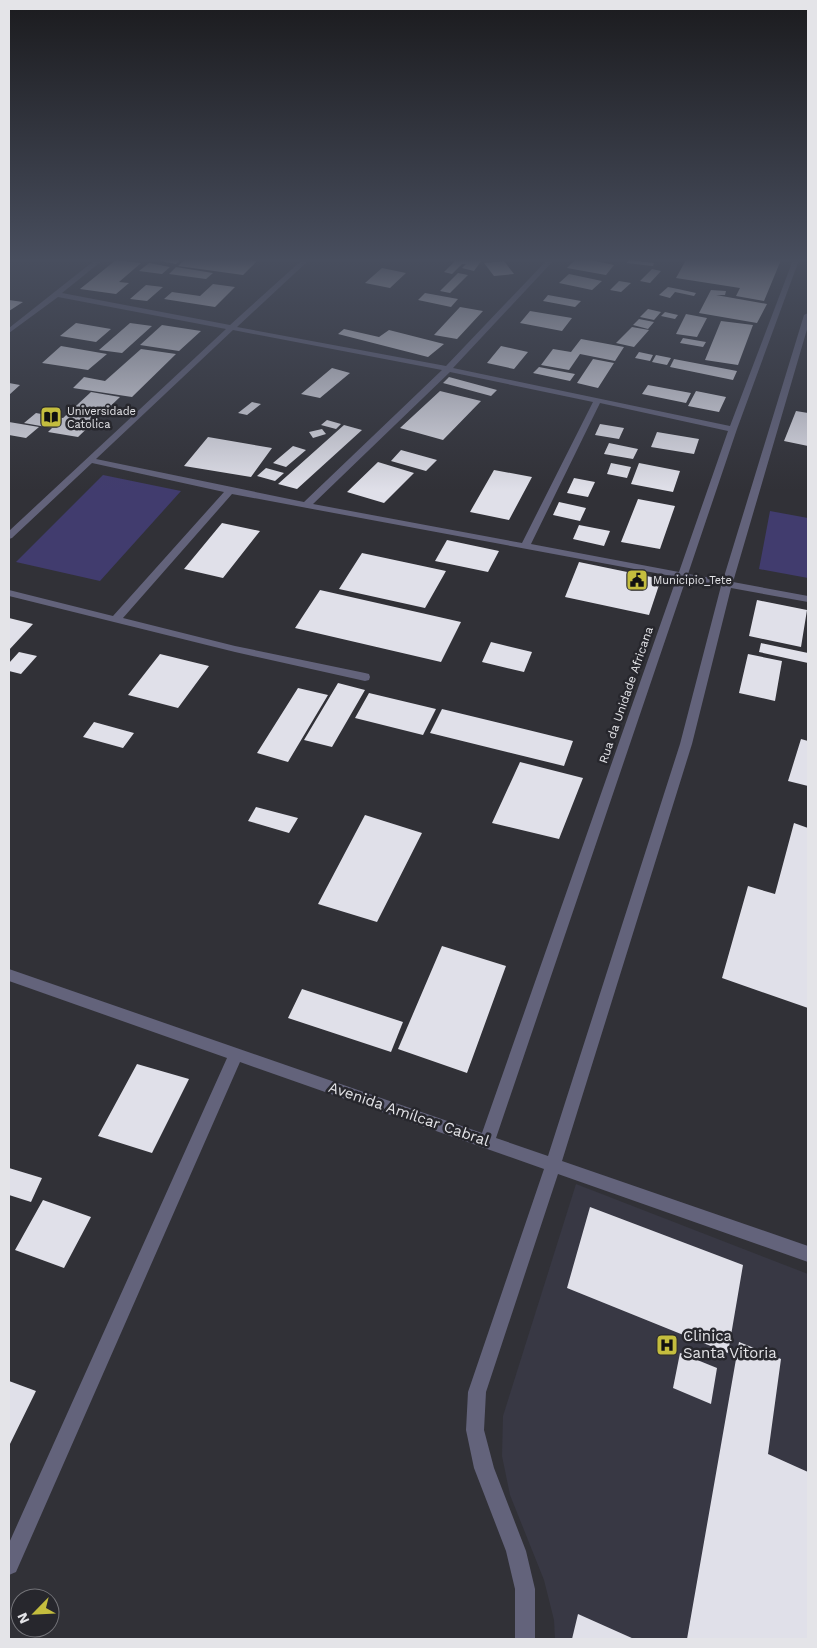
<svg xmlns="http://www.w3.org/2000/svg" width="817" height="1648" font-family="'Work Sans',sans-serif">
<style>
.built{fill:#383844}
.green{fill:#413c6e}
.building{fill:#e0e0e9}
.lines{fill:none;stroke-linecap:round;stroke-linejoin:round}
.minor{fill:#63637b;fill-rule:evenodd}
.labels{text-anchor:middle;stroke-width:5;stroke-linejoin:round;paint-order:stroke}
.far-poi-label{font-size:11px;fill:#e4e4e8;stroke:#27272d;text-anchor:start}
.street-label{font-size:12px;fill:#e4e4e8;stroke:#27272d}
.near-street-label{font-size:15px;fill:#e4e4e8;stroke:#27272d}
.near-poi-label{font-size:15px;fill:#e4e4e8;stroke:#27272d;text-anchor:start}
</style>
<rect width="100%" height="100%" fill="#313137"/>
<path class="built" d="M 576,1184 L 808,1274 L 808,1639 L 555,1639 L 554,1620 L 544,1580 L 510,1495 L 502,1456 L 503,1416 Z"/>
<path class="green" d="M 103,475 L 181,491 L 100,581 L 16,562 Z
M 770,511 L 808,518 L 808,578 L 759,569 Z"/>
<path class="building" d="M 116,260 L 141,263 L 119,282 L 129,283 L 116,294 L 80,289 Z
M 156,260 L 177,260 L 180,261 L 176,264 Z
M 184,260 L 251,260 L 257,261 L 243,275 L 178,266 Z
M 450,260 L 479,260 L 481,261 L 474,271 L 462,268 L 466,264 L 462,264 L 452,274 L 444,272 L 454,262 Z
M 575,260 L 591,260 L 614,265 L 606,275 L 567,268 Z
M 628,260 L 631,260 L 654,263 L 653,266 L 627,263 Z
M 686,260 L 781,260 L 764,301 L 736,296 L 740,288 L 676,278 Z
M 504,261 L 514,274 L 494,276 L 484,263 Z
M 149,263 L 170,267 L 162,274 L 139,271 Z
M 176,267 L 213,273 L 206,279 L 169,274 Z
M 382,268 L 406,273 L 390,288 L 365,283 Z
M 652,269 L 661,271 L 650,283 L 640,281 Z
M 458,273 L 468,275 L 450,293 L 440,291 Z
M 569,274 L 602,281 L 592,290 L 559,283 Z
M 619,281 L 631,283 L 621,292 L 610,290 Z
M 213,284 L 235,287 L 215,307 L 164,299 L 172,292 L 200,296 Z
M 146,285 L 163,287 L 147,301 L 130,299 Z
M 668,287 L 678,289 L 696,293 L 694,296 L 675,292 L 670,298 L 659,295 Z
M 711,290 L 726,291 L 725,295 L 716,295 L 767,304 L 757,323 L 699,313 Z
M 425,293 L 458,299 L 451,307 L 418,300 Z
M 548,295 L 581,301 L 575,307 L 543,301 Z
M 9,300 L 23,302 L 9,311 Z
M 460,307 L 483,311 L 457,339 L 434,335 Z
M 648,309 L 661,312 L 654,320 L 640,317 Z
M 530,311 L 572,318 L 562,331 L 520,323 Z
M 665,312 L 678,315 L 675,319 L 661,316 Z
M 686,314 L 707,318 L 697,337 L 676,334 Z
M 639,319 L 654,322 L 648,329 L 633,325 Z
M 721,321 L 753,325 L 738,365 L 705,360 Z
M 76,323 L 111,329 L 96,342 L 60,336 Z
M 130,323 L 152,326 L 122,353 L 99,350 Z
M 162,325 L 201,331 L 179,351 L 140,345 Z
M 632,327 L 649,330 L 634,347 L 616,343 Z
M 344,329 L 379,337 L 389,330 L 444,344 L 428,357 L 338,334 Z
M 683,338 L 706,342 L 703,347 L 680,343 Z
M 581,339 L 624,347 L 615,361 L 580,354 L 569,370 L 541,365 L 553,349 L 571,352 Z
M 61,346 L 107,354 L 88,370 L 42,363 Z
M 501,346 L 528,352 L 514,369 L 487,363 Z
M 141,349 L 176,354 L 132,397 L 73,388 L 84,377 L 105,381 Z
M 639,352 L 653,355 L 650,361 L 635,358 Z
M 656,355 L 671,358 L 667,365 L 652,362 Z
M 593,359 L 614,363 L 598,388 L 577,383 Z
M 674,359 L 737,371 L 733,380 L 670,367 Z
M 539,367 L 575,374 L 570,381 L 533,373 Z
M 332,368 L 350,373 L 320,398 L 301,394 Z
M 449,377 L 497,390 L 491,396 L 443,383 Z
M 9,383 L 20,385 L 9,395 Z
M 648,385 L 691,393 L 686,403 L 642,394 Z
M 440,391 L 481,401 L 443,440 L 400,428 Z
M 696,391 L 726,397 L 719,412 L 688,406 Z
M 91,392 L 120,397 L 78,437 L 48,432 L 52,428 L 24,423 L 36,413 L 63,418 Z
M 252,402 L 261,404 L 247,415 L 238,413 Z
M 796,411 L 808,413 L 808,446 L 784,441 Z
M 327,420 L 341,424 L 336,429 L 321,425 Z
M 9,422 L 39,427 L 26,438 L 9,435 Z
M 600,424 L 624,428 L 619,439 L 595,435 Z
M 344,425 L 362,430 L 297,489 L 278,484 Z
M 322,429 L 326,434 L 313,438 L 309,432 Z
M 657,432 L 699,439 L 694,454 L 651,447 Z
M 208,437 L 272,448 L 251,477 L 184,466 Z
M 609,443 L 638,449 L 633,459 L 604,454 Z
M 293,446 L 306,450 L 286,467 L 273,463 Z
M 401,450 L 437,460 L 426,471 L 391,461 Z
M 378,462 L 414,473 L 384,503 L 347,492 Z
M 611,463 L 631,467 L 627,478 L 607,474 Z
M 639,463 L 680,471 L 673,492 L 631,484 Z
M 266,468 L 284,473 L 275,481 L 257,476 Z
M 494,470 L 532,477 L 509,520 L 470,512 Z
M 574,478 L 595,482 L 588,497 L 567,493 Z
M 638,499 L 675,506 L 660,549 L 621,542 Z
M 559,502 L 586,508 L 580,521 L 553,515 Z
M 222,523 L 260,531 L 223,578 L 184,569 Z
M 579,525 L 610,531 L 604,546 L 573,539 Z
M 447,540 L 499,551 L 488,572 L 435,561 Z
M 362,553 L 446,571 L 425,608 L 339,589 Z
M 579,562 L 661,579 L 649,615 L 565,597 Z
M 320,590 L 461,622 L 441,662 L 295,628 Z
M 757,600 L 807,610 L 801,647 L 749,636 Z
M 9,618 L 33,624 L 9,650 Z
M 491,642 L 532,652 L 524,672 L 482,662 Z
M 761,643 L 808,653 L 808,663 L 759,652 Z
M 19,652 L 37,656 L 21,674 L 9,671 L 9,663 Z
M 160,654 L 209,666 L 178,708 L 128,695 Z
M 748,654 L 782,661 L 775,701 L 739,693 Z
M 338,683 L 365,690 L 332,747 L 304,740 Z
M 298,688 L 328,695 L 288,762 L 257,753 Z
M 369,693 L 436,709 L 423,735 L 355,718 Z
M 442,709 L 573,741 L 564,766 L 430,733 Z
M 94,722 L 134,733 L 123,748 L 83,737 Z
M 801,739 L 808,741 L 808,786 L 788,781 Z
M 520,762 L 583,778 L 559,839 L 492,823 Z
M 256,807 L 298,818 L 289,833 L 248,821 Z
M 365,815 L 422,833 L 377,922 L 318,904 Z
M 794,823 L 808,828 L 808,1008 L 722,978 L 748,886 L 775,894 Z
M 442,946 L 506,966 L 467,1073 L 398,1049 Z
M 302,989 L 403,1022 L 391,1052 L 288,1018 Z
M 137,1064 L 189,1079 L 152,1153 L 98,1136 Z
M 9,1168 L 42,1178 L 31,1202 L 9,1195 Z
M 43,1200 L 91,1217 L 64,1268 L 15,1250 Z
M 590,1207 L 743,1265 L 728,1353 L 567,1288 Z
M 739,1342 L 781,1359 L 768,1454 L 808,1472 L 808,1639 L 687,1639 Z
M 680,1353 L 717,1368 L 711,1404 L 673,1388 Z
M 9,1381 L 36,1391 L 9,1446 Z
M 578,1614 L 634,1639 L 572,1639 Z"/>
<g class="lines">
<path class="minor" d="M 95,260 L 103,260 L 62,293 L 230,325 L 302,260 L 309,260 L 237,327 L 446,366 L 547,260 L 554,260 L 453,368 L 730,426 L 793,260 L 799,260 L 737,429 L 688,574 L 723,580 L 804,315 L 808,313 L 808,326 L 733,582 L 808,596 L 808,602 L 731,588 L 692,744 L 562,1161 L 808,1246 L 808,1262 L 558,1174 L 486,1392 L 484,1430 L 494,1468 L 526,1551 L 535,1589 L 535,1639 L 515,1639 L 515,1589 L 506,1551 L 474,1468 L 466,1430 L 468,1392 L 544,1169 L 240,1062 L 16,1572 L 9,1575 L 9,1543 L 227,1058 L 9,981 L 9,969 L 482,1133 L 677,577 L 232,494 L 123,618 L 235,646 L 365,673 L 369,674 L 370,677 L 369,680 L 365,681 L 235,652 L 9,596 L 9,590 L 113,616 L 224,492 L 92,463 L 12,538 L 9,539 L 9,531 L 226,329 L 58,297 L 9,333 L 9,328 ZM 233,330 L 442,370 L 304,502 L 96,459 ZM 450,372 L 593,402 L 522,543 L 313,504 ZM 600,403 L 728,431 L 679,572 L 531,544 ZM 686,579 L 721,586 L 680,744 L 548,1156 L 496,1138 Z"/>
</g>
<linearGradient id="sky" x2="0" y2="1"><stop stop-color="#1b1b1e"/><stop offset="0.53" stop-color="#484e5e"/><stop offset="1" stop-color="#484e5e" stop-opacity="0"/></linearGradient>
<rect width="817" height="491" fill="url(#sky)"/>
<defs>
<g id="library-square" transform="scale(1.125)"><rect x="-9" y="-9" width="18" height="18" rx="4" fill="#c4bd3e" stroke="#27272d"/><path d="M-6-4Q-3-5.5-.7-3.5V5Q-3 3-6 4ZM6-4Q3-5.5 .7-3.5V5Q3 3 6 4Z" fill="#111"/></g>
<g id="civic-square" transform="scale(1.125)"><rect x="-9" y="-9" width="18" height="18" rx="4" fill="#c4bd3e" stroke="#27272d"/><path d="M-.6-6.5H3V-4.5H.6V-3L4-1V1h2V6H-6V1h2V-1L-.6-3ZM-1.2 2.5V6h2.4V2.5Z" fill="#111"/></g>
<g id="hospital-square" transform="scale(1.125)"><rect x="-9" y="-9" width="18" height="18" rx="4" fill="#c4bd3e" stroke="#27272d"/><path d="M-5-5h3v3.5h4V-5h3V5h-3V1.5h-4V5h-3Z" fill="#111"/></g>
</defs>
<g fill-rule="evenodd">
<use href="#library-square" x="51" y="417"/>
<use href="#civic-square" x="637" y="580"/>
<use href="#hospital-square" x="667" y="1345"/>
</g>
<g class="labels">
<g class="far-poi-label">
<text x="67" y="415">Universidade<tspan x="67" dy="13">Catolica</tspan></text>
<text x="653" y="584">Municipio_Tete</text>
</g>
<g class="street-label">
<text transform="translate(626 695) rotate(-71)" y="4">Rua da Unidade Africana</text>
</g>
<g class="near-street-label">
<text transform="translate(409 1114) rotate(19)" y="5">Avenida Amílcar Cabral</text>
</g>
<g class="near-poi-label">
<text x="683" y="1341">Clinica<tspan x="683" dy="17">Santa Vitoria</tspan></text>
</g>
</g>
<rect width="817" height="1648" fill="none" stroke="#e4e4e8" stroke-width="20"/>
<g transform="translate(35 1613) rotate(246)"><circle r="24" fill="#27272d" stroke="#737378"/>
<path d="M0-4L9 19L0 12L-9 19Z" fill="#c4bd3e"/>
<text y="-8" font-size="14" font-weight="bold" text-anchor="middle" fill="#e4e4e8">N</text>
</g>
</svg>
